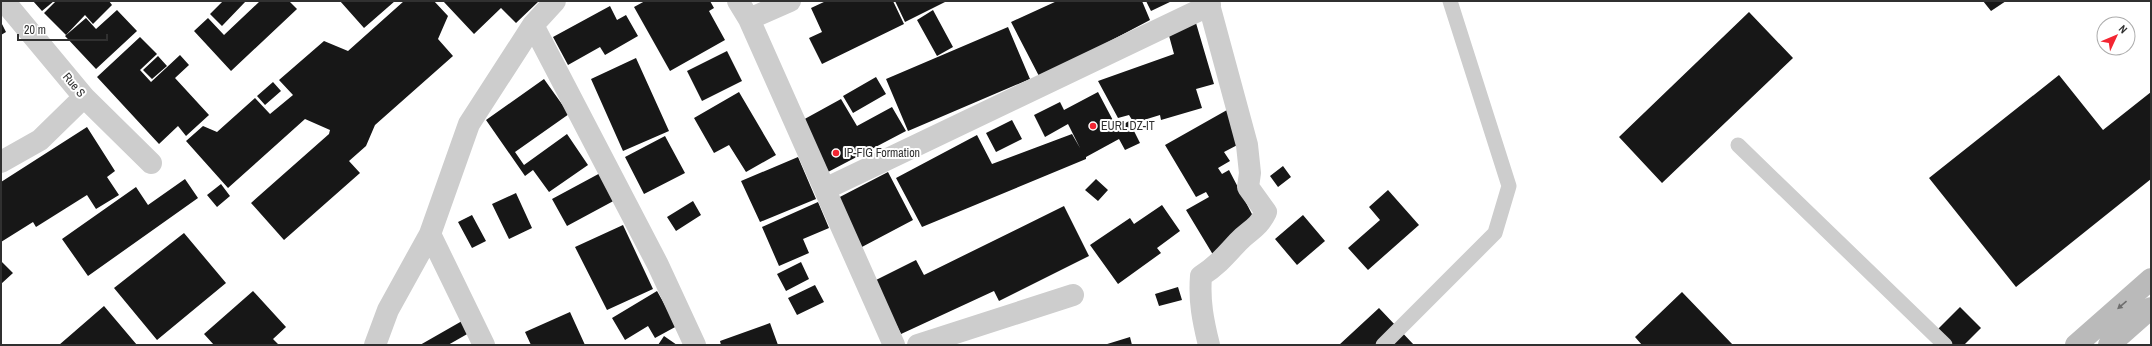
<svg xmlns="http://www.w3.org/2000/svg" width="2152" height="346" font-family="'Archivo Narrow',sans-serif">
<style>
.building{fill:#171717}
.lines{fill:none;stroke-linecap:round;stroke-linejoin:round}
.service{stroke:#cdcdcd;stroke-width:15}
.minor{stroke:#cdcdcd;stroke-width:22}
.secondary{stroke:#bababa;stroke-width:22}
.oneway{fill:#6e6e6e}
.poi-dot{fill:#f32532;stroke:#fff;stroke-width:1.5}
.labels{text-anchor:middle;stroke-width:4;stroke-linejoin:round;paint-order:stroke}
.street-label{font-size:12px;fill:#303030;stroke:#fff}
.poi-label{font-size:12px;fill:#303030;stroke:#fff;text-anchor:start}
</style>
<rect width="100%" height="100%" fill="#fff"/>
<path class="building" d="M 33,1 L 54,1 L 42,11 Z
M 56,1 L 109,1 L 112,5 L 93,24 L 85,15 L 66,35 L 44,13 Z
M 223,1 L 246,1 L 222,26 L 210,14 Z
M 260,1 L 289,1 L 297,9 L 231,71 L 194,31 L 208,18 L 224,35 Z
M 340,1 L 395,1 L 364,28 Z
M 404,1 L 434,1 L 448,16 L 438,39 L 453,56 L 375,125 L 366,146 L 349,161 L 360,173 L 284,240 L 251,203 L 329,134 L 330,130 L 305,119 L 228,188 L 186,141 L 203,126 L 217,132 L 255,98 L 270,114 L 293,95 L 279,80 L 324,41 L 348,51 Z
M 443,1 L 539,1 L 516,23 L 501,8 L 474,34 Z
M 645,1 L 710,1 L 714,8 L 709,11 L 725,40 L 670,71 L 634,7 Z
M 826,1 L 893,1 L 904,24 L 822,64 L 809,38 L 822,32 L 811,8 Z
M 895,1 L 947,1 L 905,22 Z
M 1057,1 L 1142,1 L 1150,20 L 1040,78 L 1011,22 Z
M 1146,1 L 1172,1 L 1151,11 Z
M 1983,1 L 2006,1 L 1991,11 Z
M 610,6 L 617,20 L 626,15 L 638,36 L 605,55 L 600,47 L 568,65 L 553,37 Z
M 117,10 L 137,31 L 96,69 L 65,36 L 86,18 L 96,29 Z
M 933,10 L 953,47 L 937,56 L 917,20 Z
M 1749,12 L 1793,58 L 1662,183 L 1619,137 Z
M 1,22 L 6,32 L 1,35 Z
M 1196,23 L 1214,84 L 1196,89 L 1202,108 L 1161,120 L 1160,115 L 1134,123 L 1129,115 L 1118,118 L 1098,81 L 1174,54 L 1168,32 Z
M 1008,27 L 1030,79 L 908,131 L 886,79 Z
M 140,37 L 157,54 L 140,70 L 151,82 L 180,55 L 189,65 L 175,78 L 209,115 L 186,136 L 178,126 L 159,144 L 97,77 Z
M 727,51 L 742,81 L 702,101 L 687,71 Z
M 158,56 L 167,66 L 152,79 L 143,70 Z
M 636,58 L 669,131 L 623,151 L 591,79 Z
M 2059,75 L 2103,130 L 2151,92 L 2151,179 L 2016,287 L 1929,178 Z
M 876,77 L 886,94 L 853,113 L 843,96 Z
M 544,79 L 569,114 L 515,152 L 524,165 L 567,134 L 588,165 L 549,192 L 533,170 L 525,176 L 486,120 Z
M 273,82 L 281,91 L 265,105 L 257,96 Z
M 739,92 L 776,155 L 746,172 L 729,145 L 714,153 L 694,118 Z
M 1098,92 L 1117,128 L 1129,121 L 1140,143 L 1125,150 L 1119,139 L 1086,157 L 1086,159 L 922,227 L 896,178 L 977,135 L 992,164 L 1072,134 L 1080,148 L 1068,124 L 1045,137 L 1034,115 L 1060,102 L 1064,110 Z
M 841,99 L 857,126 L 892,107 L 906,131 L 828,172 L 801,121 Z
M 1227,110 L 1245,141 L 1224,152 L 1230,161 L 1218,168 L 1222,174 L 1229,170 L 1254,218 L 1215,258 L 1186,210 L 1209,197 L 1206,192 L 1196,197 L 1165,145 Z
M 1012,120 L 1022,139 L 996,152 L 986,133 Z
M 87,127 L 115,171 L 107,177 L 119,195 L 96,209 L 87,195 L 36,227 L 33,222 L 1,242 L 1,182 Z
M 665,136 L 685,173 L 644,194 L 625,157 Z
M 798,157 L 816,199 L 760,222 L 741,181 Z
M 1283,166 L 1291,177 L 1278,187 L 1270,176 Z
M 604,171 L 619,198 L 567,226 L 552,199 Z
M 888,172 L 913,220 L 860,248 L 834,200 Z
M 185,179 L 198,198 L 88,276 L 62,239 L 136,187 L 148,205 Z
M 1096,179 L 1108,190 L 1098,201 L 1085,190 Z
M 221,184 L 230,196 L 217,207 L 207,195 Z
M 1388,190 L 1419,225 L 1368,270 L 1348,248 L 1380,220 L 1369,207 Z
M 516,193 L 532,228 L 509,239 L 492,204 Z
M 693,201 L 701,215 L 676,231 L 667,217 Z
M 818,202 L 829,228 L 803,239 L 809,253 L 779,266 L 762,227 Z
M 1162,205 L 1180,231 L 1157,248 L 1161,253 L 1118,284 L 1090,245 L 1130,218 L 1134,224 Z
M 1064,206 L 1089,256 L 999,301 L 994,291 L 901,334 L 874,281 L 916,260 L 924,275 Z
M 472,215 L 486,241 L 472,248 L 458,222 Z
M 1303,215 L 1325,241 L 1297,265 L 1275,239 Z
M 623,225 L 653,289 L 607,310 L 575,247 Z
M 184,233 L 226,283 L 157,340 L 114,288 Z
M 1,261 L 13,273 L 1,284 Z
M 801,262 L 809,279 L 786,291 L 777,274 Z
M 815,285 L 824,302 L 797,315 L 788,298 Z
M 1178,287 L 1182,300 L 1159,306 L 1155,294 Z
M 253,291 L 286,327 L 273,339 L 279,345 L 214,345 L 204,334 Z
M 657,291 L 677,326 L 655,338 L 648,326 L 625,340 L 612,318 Z
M 1682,292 L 1733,345 L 1642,345 L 1635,337 Z
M 104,306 L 137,345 L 59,345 Z
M 1960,307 L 1981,328 L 1964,345 L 1936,345 L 1929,338 Z
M 1379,308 L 1414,345 L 1339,345 Z
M 570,312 L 585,345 L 531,345 L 525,332 Z
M 462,321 L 469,333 L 448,345 L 420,345 Z
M 770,323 L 778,345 L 721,345 L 720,341 Z
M 664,336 L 677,345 L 658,345 Z
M 1130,337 L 1132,345 L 1104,345 Z"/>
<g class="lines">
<path class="service" d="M 1738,145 L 1945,345
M 1383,345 L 1495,233 L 1509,186 L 1450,1"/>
<path class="minor" d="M 4,1 L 84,97 L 151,163
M 738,1 L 749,19 L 894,345
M 1208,1 L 1247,145 L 1250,173 L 1248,187 L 1266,212 C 1257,230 1250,229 1238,242 C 1226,255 1217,266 1201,276 C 1199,301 1203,321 1209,345
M 749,19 L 790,1
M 533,25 L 658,265 L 695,345
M 1,162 L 40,140 L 84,97
M 825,189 L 1210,5
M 430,234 L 484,345
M 375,345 L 388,310 L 430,234 L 469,124 L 533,25 L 555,1
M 918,345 L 1073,295"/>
<path class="secondary" d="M 2076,345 L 2151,279
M 2109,345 L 2151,308"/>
</g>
<defs><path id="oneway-solid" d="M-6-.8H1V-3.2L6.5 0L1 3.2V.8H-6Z"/></defs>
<use class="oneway" href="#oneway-solid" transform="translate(2122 305) rotate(139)"/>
<g class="poi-dot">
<circle cx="1093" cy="126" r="4"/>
<circle cx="836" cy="153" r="4"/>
</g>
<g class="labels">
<g class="street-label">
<text transform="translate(74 85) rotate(50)" y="4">Rue S</text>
</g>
<g class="poi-label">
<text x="1101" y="130">EURL DZ-IT</text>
<text x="844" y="157">IP-FIG Formation</text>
</g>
</g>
<rect width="2152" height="346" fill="none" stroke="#303030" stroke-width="4"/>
<g transform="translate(2116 36) rotate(46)"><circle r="19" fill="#ffffff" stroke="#acacac"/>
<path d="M0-3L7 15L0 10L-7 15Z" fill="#f32532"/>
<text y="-6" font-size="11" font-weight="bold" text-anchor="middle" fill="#303030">N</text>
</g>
<path d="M18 34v6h89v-6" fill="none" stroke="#303030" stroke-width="2"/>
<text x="24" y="34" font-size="12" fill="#303030" stroke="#ffffff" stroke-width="3" paint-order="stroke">20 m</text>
</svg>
